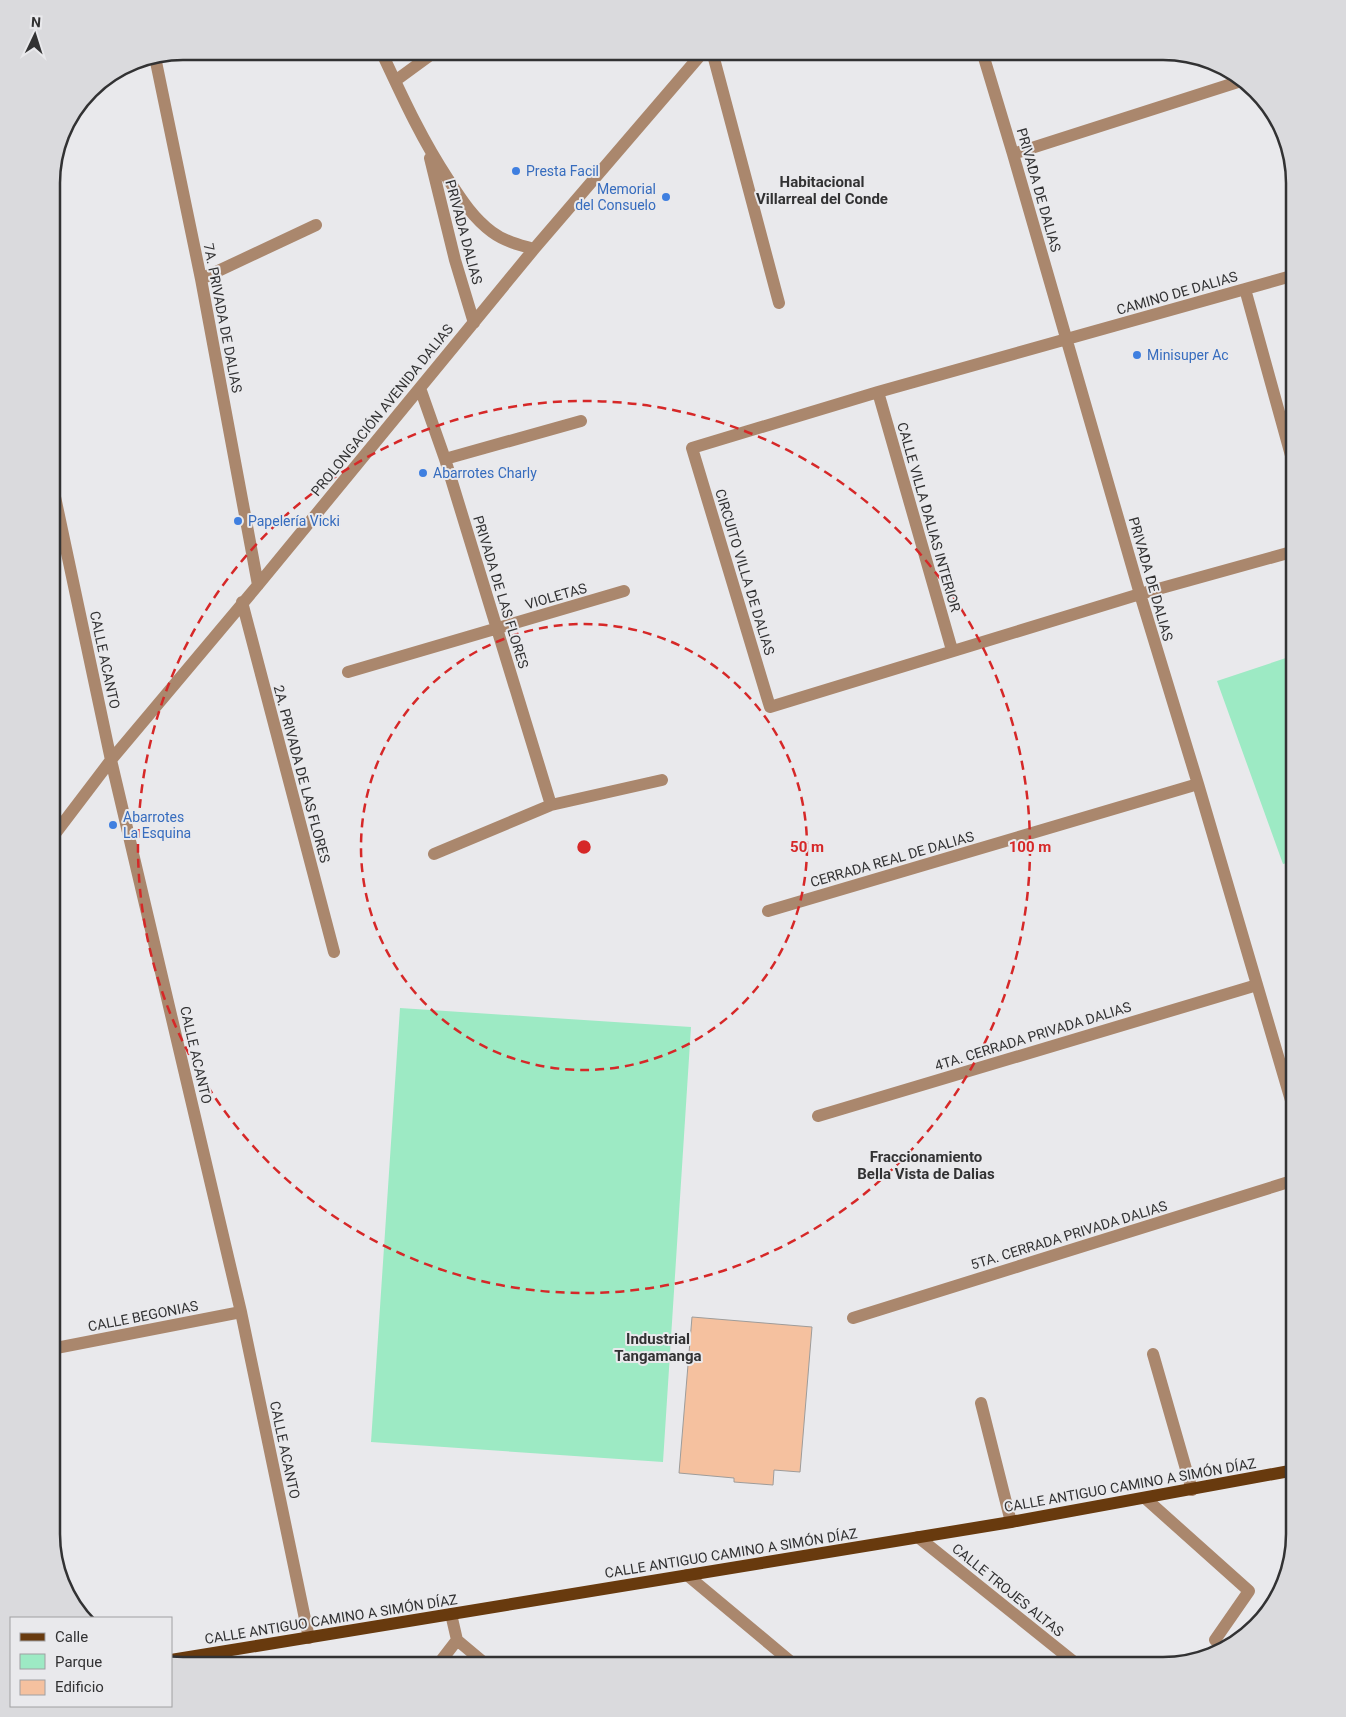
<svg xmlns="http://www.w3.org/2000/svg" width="1346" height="1717" font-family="Roboto,sans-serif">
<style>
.green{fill:#9deac4}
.building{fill:#f5c19f;stroke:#9e9c9a}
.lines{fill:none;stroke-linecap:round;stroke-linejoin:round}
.minor{stroke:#aa876d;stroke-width:12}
.major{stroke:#683a0e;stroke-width:12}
.ring{fill:none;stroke:#d62828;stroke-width:2.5;stroke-dasharray:9 6}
.shop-dot{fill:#3f7fe0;stroke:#e9e9ec;stroke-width:2}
.labels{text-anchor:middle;stroke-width:4;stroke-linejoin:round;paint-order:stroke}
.shop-label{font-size:14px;fill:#366cbe;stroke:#e9e9ec;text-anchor:start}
.street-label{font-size:14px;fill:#323233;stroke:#e9e9ec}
.neighbourhood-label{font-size:15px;font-weight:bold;fill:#323233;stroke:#e9e9ec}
.rim{fill:none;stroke:#323233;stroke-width:2.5}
.centre{fill:#d62828;stroke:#e9e9ec;stroke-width:2.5}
.ring-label{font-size:15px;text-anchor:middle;font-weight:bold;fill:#d62828;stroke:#e9e9ec;stroke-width:4;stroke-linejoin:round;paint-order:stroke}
</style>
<rect width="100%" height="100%" fill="#e9e9ec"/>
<path class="green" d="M 1295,655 L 1295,861 L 1283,864 L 1217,681 Z
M 400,1008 L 691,1027 L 663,1462 L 371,1442 Z"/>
<path class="building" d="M 692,1317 L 812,1327 L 800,1472 L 774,1470 L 773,1485 L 734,1482 L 734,1478 L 679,1473 Z"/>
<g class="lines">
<path class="minor" d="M 381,51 C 402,96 421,138 448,179 C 461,199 473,218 492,232 C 504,241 519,245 534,249
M 712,51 L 779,303
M 982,51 L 1013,154 L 1140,594 L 1198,784 L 1295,1114
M 155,57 L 201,279 L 258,585
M 395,81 L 436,51
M 1013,154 L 1241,81
M 430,158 L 455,260 L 474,323
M 201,279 L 316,225
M 1245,289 L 1295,470
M 420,388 L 445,459 L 551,805
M 878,392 L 952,650
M 445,459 L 581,421
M 51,478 L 111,760 L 241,1312 L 309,1638
M 1295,551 L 1140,594 L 770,707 L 692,448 L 878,392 L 1295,275
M 242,602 L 334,952
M 348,672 L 624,591
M 51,839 L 111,760 L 258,585 L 534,249 L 704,51
M 434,854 L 551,805 L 662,780
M 768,911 L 1198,784
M 818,1116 L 1257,985
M 853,1318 L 1295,1180
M 51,1349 L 241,1312
M 1153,1354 L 1192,1490
M 981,1403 L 1011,1522
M 1145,1498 L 1249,1591 L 1215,1640
M 918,1537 L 1079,1666
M 687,1575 L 796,1666
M 457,1640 L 488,1666
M 437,1666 L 457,1640 L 451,1614"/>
<path class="major" d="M 171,1660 L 1011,1522 L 1295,1470"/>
</g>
<g class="ring">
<circle cx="584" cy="847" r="223"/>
<circle cx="584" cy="847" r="446"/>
</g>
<g class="shop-dot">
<circle cx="516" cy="171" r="5"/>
<circle cx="666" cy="197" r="5"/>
<circle cx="1137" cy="355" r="5"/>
<circle cx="423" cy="473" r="5"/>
<circle cx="238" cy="521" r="5"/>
<circle cx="113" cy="825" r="5"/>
</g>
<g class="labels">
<g class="shop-label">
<text x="526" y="176">Presta Facil</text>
<text x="656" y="194" text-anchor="end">Memorial<tspan x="656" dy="16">del Consuelo</tspan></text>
<text x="1147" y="360">Minisuper Ac</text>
<text x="433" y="478">Abarrotes Charly</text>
<text x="248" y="526">Papelería Vicki</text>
<text x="123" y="822">Abarrotes<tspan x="123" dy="16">La Esquina</tspan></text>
</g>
<g class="street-label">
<text transform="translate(1039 190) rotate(74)" y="5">PRIVADA DE DALIAS</text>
<text transform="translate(464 232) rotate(75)" y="5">PRIVADA DALIAS</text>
<text transform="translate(1177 293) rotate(-16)" y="5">CAMINO DE DALIAS</text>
<text transform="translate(223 318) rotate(79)" y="5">7A. PRIVADA DE DALIAS</text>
<text transform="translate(382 410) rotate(-51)" y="5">PROLONGACIÓN AVENIDA DALIAS</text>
<text transform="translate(929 517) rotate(74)" y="5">CALLE VILLA DALIAS INTERIOR</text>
<text transform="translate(745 572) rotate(73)" y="5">CIRCUITO VILLA DE DALIAS</text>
<text transform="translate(1151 579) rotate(74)" y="5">PRIVADA DE DALIAS</text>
<text transform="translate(501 592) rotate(73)" y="5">PRIVADA DE LAS FLORES</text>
<text transform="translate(556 596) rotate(-16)" y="5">VIOLETAS</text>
<text transform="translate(105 660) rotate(78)" y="5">CALLE ACANTO</text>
<text transform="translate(302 774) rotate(75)" y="5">2A. PRIVADA DE LAS FLORES</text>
<text transform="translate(892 859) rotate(-16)" y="5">CERRADA REAL DE DALIAS</text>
<text transform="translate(1033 1036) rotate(-17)" y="5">4TA. CERRADA PRIVADA DALIAS</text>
<text transform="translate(196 1055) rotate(77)" y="5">CALLE ACANTO</text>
<text transform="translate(1069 1235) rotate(-17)" y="5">5TA. CERRADA PRIVADA DALIAS</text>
<text transform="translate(143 1316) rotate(-11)" y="5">CALLE BEGONIAS</text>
<text transform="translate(285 1450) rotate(78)" y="5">CALLE ACANTO</text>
<text transform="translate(1130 1485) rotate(-10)" y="5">CALLE ANTIGUO CAMINO A SIMÓN DÍAZ</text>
<text transform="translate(731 1553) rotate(-9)" y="5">CALLE ANTIGUO CAMINO A SIMÓN DÍAZ</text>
<text transform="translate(1008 1590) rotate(39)" y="5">CALLE TROJES ALTAS</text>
<text transform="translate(331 1619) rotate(-9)" y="5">CALLE ANTIGUO CAMINO A SIMÓN DÍAZ</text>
</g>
<g class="neighbourhood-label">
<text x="822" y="187">Habitacional<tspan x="822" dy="17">Villarreal del Conde</tspan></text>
<text x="926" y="1162">Fraccionamiento<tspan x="926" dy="17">Bella Vista de Dalias</tspan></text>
<text x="658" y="1344">Industrial<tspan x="658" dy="17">Tangamanga</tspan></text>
</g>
</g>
<path d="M0 0H1346V1717H0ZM183 60H1163A123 123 0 0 1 1286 183V1534A123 123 0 0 1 1163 1657H183A123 123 0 0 1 60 1534V183A123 123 0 0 1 183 60Z" fill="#dadadd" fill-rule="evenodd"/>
<path class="rim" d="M183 60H1163A123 123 0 0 1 1286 183V1534A123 123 0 0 1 1163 1657H183A123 123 0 0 1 60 1534V183A123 123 0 0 1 183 60Z"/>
<circle cx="584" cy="847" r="8" class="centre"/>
<g class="ring-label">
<text x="807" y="852">50 m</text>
<text x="1030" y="852">100 m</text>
</g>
<rect x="10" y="1617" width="162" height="90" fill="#e9e9ec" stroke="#a0a0a2"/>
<rect x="20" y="1633" width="25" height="8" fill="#683a0e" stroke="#a0a0a2"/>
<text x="55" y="1642" font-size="15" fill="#323233">Calle</text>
<rect x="20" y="1654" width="25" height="15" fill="#9deac4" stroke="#a0a0a2"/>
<text x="55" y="1667" font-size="15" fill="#323233">Parque</text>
<rect x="20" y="1680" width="25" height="15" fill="#f5c19f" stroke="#a0a0a2"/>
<text x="55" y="1692" font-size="15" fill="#323233">Edificio</text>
<g transform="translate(35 35) rotate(4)" stroke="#e9e9ec" stroke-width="4" paint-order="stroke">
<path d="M0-4L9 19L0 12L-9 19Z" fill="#323233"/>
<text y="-8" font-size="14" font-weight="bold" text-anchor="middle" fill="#323233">N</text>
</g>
</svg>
